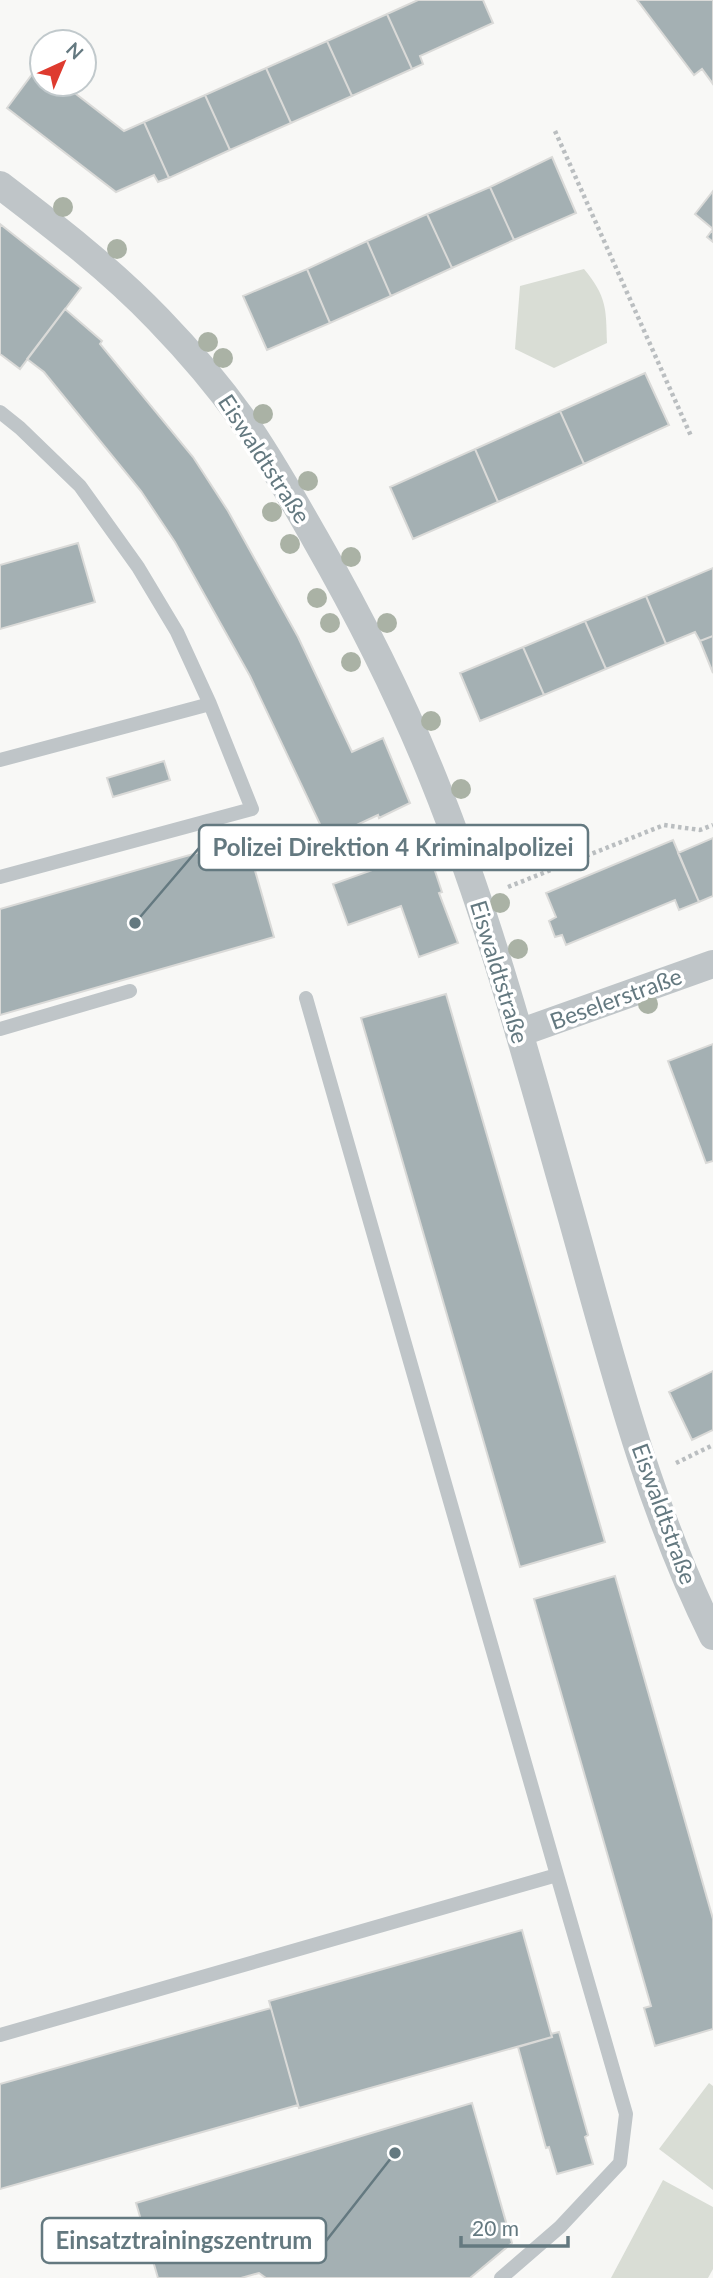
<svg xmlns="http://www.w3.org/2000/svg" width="713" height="2278" font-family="Lato,sans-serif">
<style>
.green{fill:#d9ddd5}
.building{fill:#a4b0b3;stroke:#dadad8;stroke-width:2}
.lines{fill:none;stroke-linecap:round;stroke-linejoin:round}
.path{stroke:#babec0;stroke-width:4.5;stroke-dasharray:3.5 3.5;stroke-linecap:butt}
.lane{stroke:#bfc5c8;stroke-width:14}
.street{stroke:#bfc5c8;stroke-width:28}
.tree{fill:#aab2a5}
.labels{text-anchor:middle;stroke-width:7;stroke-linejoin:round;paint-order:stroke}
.street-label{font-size:23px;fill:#647980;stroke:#fff}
.leader{fill:none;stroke:#647980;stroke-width:2.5}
.callout-dot{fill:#647980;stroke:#fff;stroke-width:2.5}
.callout{fill:#fff;stroke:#647980;stroke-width:2.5}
.callout-label{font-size:24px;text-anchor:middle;font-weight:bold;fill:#647980}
</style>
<rect width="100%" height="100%" fill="#f8f8f6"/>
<path class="green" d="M 584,269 C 607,297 606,308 607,343 L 554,368 L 515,349 L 520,286 Z
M 709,2083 L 713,2086 L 713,2190 L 659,2149 Z
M 663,2180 L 713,2207 L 713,2269 L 708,2278 L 611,2278 Z"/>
<path class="building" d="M 418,0 L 483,0 L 493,23 L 420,56 L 423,64 L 412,69 L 387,14 Z
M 637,0 L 713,0 L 713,84 L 702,69 L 694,75 Z
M 387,14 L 412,69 L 352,96 L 327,41 Z
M 327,41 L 352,96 L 291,123 L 266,68 Z
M 39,65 L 42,68 L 42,84 L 63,84 L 124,131 L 144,122 L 169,178 L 158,182 L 154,175 L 116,192 L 7,108 Z
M 266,68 L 291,123 L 230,150 L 205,95 Z
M 205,95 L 230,150 L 169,178 L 144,122 Z
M 552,157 L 576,213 L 514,240 L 490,187 Z
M 490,187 L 514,240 L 452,268 L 427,214 Z
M 713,191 L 713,242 L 707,237 L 713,229 L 695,214 Z
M 427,214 L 452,268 L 391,296 L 367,241 Z
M 0,224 L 81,288 L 20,369 L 0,354 Z
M 367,241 L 391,296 L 330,323 L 307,269 Z
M 307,269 L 330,323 L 267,350 L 243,296 Z
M 65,309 L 102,341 L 100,344 L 193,457 L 228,511 L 298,637 L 352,752 L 383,738 L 410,803 L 379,818 L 378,815 L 327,839 L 250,676 L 175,542 L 141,491 L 44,372 L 27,359 Z
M 645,373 L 669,425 L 584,464 L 560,411 Z
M 560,411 L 584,464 L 498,502 L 475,449 Z
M 475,449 L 498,502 L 413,539 L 390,487 Z
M 78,543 L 95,602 L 0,629 L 0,565 Z
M 713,568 L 713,636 L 700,641 L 695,632 L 666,644 L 646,596 Z
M 646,596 L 666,644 L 606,669 L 585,621 Z
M 585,621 L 606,669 L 544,695 L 523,647 Z
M 713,636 L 713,673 L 700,641 Z
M 523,647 L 544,695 L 480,721 L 460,673 Z
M 164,761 L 170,780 L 113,797 L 107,778 Z
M 713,838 L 713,896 L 699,902 L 678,853 Z
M 246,839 L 274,937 L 0,1015 L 0,909 Z
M 673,840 L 699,902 L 679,910 L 675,900 L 566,945 L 562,935 L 555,937 L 549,921 L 556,917 L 546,893 Z
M 428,850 L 442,892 L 439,893 L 458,943 L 419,957 L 401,906 L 348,925 L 333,884 Z
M 446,994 L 605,1542 L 520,1567 L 361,1018 Z
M 713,1044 L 713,1161 L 706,1163 L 668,1061 Z
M 713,1371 L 713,1430 L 692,1440 L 669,1392 Z
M 615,1576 L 713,1919 L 713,2029 L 655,2046 L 644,2008 L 651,2006 L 534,1599 Z
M 522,1930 L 552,2037 L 299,2108 L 269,2001 Z
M 271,2008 L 298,2105 L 0,2189 L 0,2084 Z
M 559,2032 L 588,2135 L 585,2137 L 593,2164 L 557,2174 L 549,2147 L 546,2148 L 518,2047 L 552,2037 L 551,2034 Z
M 472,2103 L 512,2243 L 470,2278 L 266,2278 L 259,2273 L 241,2278 L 158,2278 L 136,2203 Z"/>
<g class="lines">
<path class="path" d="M 555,131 L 691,436
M 508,887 L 664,825 L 700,830 L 713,825
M 676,1463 L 713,1445"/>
<path class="lane" d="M 0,412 L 20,428 L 80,486 L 138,567 L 177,632 L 210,704 L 252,809 L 0,877
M 0,760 L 210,704
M 0,1029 L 130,991
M 0,2035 L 557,1875 L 306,998
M 501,2278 L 560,2227 L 620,2163 L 626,2114 L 557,1875"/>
<path class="street" d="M 0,185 C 55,227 110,269 158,319 C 188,350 218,385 243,420 C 270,458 293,500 316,540 C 360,617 400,696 433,778 C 488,914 526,1056 566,1197 C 608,1345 644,1497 713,1636
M 519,1033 L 713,964"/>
</g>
<g class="tree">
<circle cx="63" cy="207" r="10"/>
<circle cx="117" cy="249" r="10"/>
<circle cx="208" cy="342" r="10"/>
<circle cx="223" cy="358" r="10"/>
<circle cx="263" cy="414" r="10"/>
<circle cx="308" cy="481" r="10"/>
<circle cx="272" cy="512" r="10"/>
<circle cx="290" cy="544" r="10"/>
<circle cx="351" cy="557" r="10"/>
<circle cx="317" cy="598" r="10"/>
<circle cx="330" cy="623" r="10"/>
<circle cx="387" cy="623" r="10"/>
<circle cx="351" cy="662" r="10"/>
<circle cx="431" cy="721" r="10"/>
<circle cx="461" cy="789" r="10"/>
<circle cx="427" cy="834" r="10"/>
<circle cx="500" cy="903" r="10"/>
<circle cx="518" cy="949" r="10"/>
<circle cx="648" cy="1004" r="10"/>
</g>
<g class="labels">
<g class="street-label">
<text transform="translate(264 459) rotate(57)" y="8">Eiswaldtstraße</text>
<text transform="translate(499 972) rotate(73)" y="8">Eiswaldtstraße</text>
<text transform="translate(616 999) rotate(-20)" y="8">Beselerstraße</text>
<text transform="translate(664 1514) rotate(70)" y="8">Eiswaldtstraße</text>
</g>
</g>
<path class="leader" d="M135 923L199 848M395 2153L326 2241"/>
<g class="callout-dot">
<circle cx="135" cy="923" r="7"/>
<circle cx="395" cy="2153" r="7"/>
</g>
<g class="callout">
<rect x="199" y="825" width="389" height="45" rx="7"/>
<rect x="42" y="2218" width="284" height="45" rx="7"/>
</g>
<g class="callout-label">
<text x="393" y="856">Polizei Direktion 4 Kriminalpolizei</text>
<text x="184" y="2249">Einsatztrainingszentrum</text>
</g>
<g transform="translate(63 63) rotate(44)"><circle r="33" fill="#ffffff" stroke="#c1c9cc" stroke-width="2"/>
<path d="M0-5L12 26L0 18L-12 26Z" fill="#de3b2f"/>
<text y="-10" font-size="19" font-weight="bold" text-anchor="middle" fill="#647980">N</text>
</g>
<path d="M461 2236v10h107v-10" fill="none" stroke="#647980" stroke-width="3.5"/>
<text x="472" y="2236" font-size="21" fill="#647980" stroke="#ffffff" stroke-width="5" paint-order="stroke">20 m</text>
</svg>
